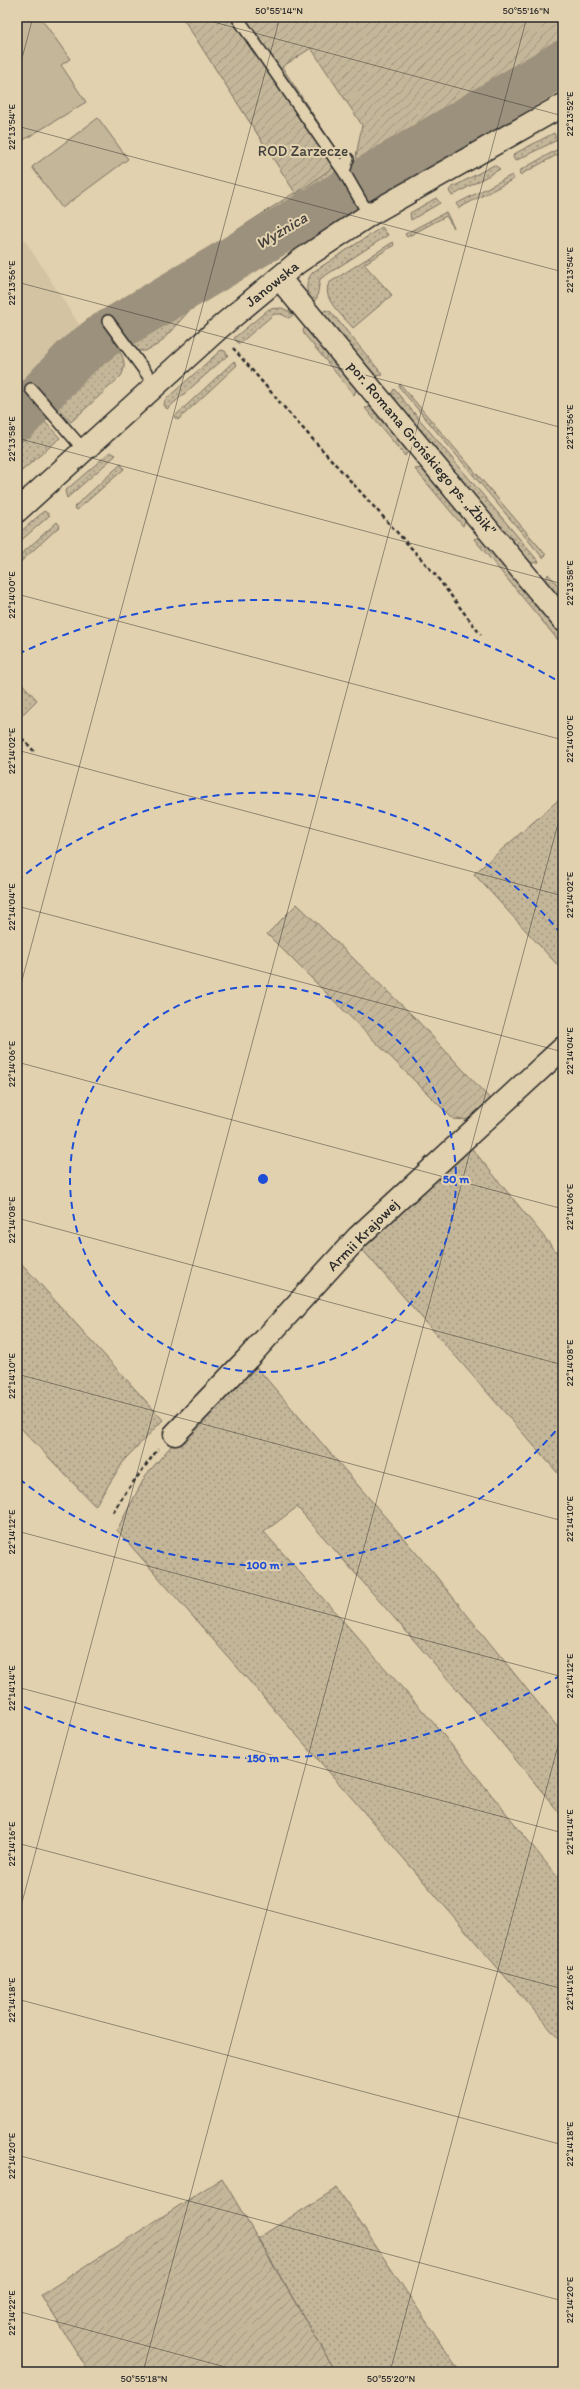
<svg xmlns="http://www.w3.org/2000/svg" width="580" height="2389" font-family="Itim,sans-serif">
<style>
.built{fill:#d3c3a3}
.grass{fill:url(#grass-dots);stroke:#787062}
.park{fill:#c4b699;stroke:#787062}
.garden{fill:url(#garden-furrows);stroke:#787062}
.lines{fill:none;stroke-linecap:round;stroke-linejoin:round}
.river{stroke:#9c917c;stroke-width:46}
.service-casing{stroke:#2b2b2b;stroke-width:14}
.minor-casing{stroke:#2b2b2b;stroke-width:25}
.tertiary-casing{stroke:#2b2b2b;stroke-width:25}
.path{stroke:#2b2b2b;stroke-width:2.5;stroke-dasharray:4 3;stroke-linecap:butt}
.service{stroke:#e2d1ae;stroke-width:11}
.minor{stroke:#e2d1ae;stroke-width:22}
.tertiary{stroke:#e2d1ae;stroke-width:22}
.ticks{fill:none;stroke:#2b2b2b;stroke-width:1;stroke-opacity:0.45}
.ring{fill:none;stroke:#1d4ed8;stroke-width:2;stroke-dasharray:7 5}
.labels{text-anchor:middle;stroke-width:4;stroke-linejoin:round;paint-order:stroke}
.park-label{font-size:15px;fill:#42403c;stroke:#e2d1ae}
.street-label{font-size:15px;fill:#2b2b2b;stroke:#e2d1ae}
.water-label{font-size:16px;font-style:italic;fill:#423f3b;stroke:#e2d1ae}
.centre{fill:#1d4ed8;stroke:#e2d1ae;stroke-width:2}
.ring-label{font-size:12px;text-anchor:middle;font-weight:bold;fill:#1d4ed8;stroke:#e2d1ae;stroke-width:4;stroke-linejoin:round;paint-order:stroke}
.neatline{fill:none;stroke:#2b2b2b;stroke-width:1.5}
.ticks-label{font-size:10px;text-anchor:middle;fill:#2b2b2b}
</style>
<defs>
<pattern id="grass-dots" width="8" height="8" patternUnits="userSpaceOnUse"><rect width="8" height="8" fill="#c4b699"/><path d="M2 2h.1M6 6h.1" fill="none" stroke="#9f947d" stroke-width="1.8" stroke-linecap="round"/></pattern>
<pattern id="garden-furrows" width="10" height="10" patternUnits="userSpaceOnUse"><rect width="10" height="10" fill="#c4b699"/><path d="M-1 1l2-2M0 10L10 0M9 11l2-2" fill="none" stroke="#9f947d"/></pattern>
</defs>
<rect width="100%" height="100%" fill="#e2d1ae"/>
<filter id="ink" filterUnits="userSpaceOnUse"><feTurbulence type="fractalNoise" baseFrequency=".025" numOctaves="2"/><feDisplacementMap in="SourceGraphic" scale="8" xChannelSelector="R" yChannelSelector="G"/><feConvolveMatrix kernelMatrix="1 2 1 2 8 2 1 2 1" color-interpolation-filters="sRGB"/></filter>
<g filter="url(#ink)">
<path class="built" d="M 17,228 L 87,337 L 17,402 Z"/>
<path class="grass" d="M 563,44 L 563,60 L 358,179 L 353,170 Z
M 563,67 L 563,84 L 383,184 L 380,179 L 367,186 L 362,185 Z
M 554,133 L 557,140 L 515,161 L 513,157 L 514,154 Z
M 560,148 L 562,152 L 520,175 L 519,171 Z
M 494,165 L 500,169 L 452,196 L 449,191 L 451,188 Z
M 334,167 L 345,187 L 117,323 L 113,318 L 214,245 Z
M 512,175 L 514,179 L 459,208 L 456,204 Z
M 351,192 L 350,202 L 346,205 L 267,260 L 258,265 L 247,262 L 239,257 Z
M 436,198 L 440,203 L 411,220 L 410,213 Z
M 446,212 L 454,228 L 446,216 L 407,237 L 405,234 Z
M 382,227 L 388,235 L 320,279 L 317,298 L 312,303 C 306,292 304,282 313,272 Z
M 393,242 L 394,245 L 364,264 L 392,295 L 353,328 C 343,316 321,299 329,283 Z
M 230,264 L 236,271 L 233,277 L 189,311 L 159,344 L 145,351 L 137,351 L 120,330 Z
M 282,308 L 294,314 L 289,318 L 281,314 L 274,314 L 239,344 L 234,338 L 269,309 Z
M 326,310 L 331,312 L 383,375 L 375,376 L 322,312 Z
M 306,326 L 357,388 L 354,395 L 304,334 L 303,330 Z
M 101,327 L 104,332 L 75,353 L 40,389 L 36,384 L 87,337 Z
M 108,337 C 118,349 130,360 121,376 L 71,422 L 45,394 L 76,362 Z
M 221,350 L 225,351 L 228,355 L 167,409 L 164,405 L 165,400 Z
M 234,361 L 237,365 L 178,420 L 174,417 Z
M 400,384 L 546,555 L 543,558 L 399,387 Z
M 394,389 L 539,562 L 531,563 L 391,395 Z
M 23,397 L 27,403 L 17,415 L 17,402 Z
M 372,407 L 409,450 L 405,456 L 365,408 Z
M 32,408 L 60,438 L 17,475 L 17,428 Z
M 110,452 L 116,455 L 67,498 L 65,491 Z
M 121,464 L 124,469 L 77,510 L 74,507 Z
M 423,468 L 466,518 L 463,526 L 415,469 Z
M 44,511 L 50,515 L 17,544 L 17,535 Z
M 57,522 L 60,526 L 17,565 L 17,558 Z
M 481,537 L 563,636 L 563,646 L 474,539 Z
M 548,574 L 563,591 L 563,602 L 546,581 Z
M 17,678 L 37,700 L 17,720 Z
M 563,796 L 563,971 L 474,874 Z
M 469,1145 L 563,1260 L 563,1479 L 361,1248 Z
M 21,1263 L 163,1420 L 125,1459 L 95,1506 L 17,1424 L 17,1266 Z
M 252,1362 L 435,1575 L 563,1734 L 563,1817 L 468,1702 L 297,1507 L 264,1532 L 437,1727 L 563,1884 L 563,2044 L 357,1804 L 117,1530 L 146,1475 L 178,1438 Z
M 337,2188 L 460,2372 L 336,2372 L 258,2238 Z"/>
<path class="park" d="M 17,17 L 40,17 L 70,59 L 61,65 L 86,102 L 17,144 Z
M 98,118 L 128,159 L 62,208 L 32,167 Z"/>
<path class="garden" d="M 182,17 L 562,17 L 563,44 L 360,166 L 356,156 L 362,125 L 311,48 L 282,67 L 343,160 L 296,194 Z
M 297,904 L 415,1018 L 491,1100 L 470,1120 L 453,1119 L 267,934 Z
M 222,2178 L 336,2372 L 89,2372 L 41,2295 Z"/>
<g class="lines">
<path class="river" d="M 17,419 L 75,358 L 103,336 L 563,63"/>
<g class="service-casing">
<path id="service" d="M 237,17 L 344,172 L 369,215
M 344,172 L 348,159
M 108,321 L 155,385
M 31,389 L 84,450"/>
</g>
<g class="minor-casing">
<path id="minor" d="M 279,278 L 563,620
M 175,1434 L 248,1358 L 358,1237 L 563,1048"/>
</g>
<g class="tertiary-casing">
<path id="tertiary" d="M 17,511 L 219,328 L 298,262 L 369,215 L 563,105"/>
</g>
<path class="path" d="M 233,348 L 289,413 L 433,572 L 481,635
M 17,733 L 34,751
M 113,1512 L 126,1492 L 158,1449"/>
<use href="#service" class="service"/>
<use href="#minor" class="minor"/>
<use href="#tertiary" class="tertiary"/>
</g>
</g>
<path class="ticks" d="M 195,17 L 563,116M 17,77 L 33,17M 17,126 L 563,272M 17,282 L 563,428M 17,438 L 563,584M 17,594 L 563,740M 17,750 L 563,896M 17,906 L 563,1052M 17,999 L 280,17M 17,1062 L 563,1209M 17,1218 L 563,1365M 17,1374 L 563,1521M 17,1531 L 563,1677M 17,1687 L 563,1833M 17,1843 L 563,1989M 17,1921 L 527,17M 17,1999 L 563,2145M 17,2155 L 563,2301M 17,2311 L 244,2372M 143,2372 L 563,805M 390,2372 L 563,1727"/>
<g class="ring">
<circle cx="263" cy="1179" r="193"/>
<path d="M563 1422A386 386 0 0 1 17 1477M17 881A386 386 0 0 1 563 936"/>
<path d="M561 1675A579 579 0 0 1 18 1704M18 654A579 579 0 0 1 561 683"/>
</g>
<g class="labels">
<g class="park-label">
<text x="303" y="156">ROD Zarzecze</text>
</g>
<g class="street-label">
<text transform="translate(272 284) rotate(-39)" y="5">Janowska</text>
<text transform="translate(422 448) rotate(50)" y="5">por. Romana Grońskiego ps. „Żbik”</text>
<text transform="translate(363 1235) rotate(-45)" y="5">Armii Krajowej</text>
</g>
<g class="water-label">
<text transform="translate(281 230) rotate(-31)" y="6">Wyżnica</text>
</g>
</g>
<circle cx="263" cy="1179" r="6" class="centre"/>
<g class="ring-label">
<text x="456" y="1183">50 m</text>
<text x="263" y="1569">100 m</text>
<text x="263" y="1762">150 m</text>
</g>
<rect width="580" height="2389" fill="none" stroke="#e2d1ae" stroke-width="44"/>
<rect x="22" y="22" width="536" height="2345" class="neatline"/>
<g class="ticks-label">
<text x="279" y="14">50°55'14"N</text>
<text x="526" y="14">50°55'16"N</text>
<text transform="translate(569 114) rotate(-90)" y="4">22°13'52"E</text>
<text transform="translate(11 127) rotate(-90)" y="4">22°13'54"E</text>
<text transform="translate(569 270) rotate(-90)" y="4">22°13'54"E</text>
<text transform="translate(11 283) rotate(-90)" y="4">22°13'56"E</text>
<text transform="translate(569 427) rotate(-90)" y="4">22°13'56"E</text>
<text transform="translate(11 439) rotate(-90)" y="4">22°13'58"E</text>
<text transform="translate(569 583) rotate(-90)" y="4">22°13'58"E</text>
<text transform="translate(11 595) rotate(-90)" y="4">22°14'00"E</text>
<text transform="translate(569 739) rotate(-90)" y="4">22°14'00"E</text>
<text transform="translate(11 751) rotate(-90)" y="4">22°14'02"E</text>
<text transform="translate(569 895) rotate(-90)" y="4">22°14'02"E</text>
<text transform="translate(11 907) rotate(-90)" y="4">22°14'04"E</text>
<text transform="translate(569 1051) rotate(-90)" y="4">22°14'04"E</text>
<text transform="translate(11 1064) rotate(-90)" y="4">22°14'06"E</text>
<text transform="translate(569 1207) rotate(-90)" y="4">22°14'06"E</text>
<text transform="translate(11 1220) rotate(-90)" y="4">22°14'08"E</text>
<text transform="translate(569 1363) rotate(-90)" y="4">22°14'08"E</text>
<text transform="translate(11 1376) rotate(-90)" y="4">22°14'10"E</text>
<text transform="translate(569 1519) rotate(-90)" y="4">22°14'10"E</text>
<text transform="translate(11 1532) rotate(-90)" y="4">22°14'12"E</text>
<text transform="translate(569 1676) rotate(-90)" y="4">22°14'12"E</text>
<text transform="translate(11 1688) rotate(-90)" y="4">22°14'14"E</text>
<text transform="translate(569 1832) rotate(-90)" y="4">22°14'14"E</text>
<text transform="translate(11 1844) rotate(-90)" y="4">22°14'16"E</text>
<text transform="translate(569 1988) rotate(-90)" y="4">22°14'16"E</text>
<text transform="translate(11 2000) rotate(-90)" y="4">22°14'18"E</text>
<text transform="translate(569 2144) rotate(-90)" y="4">22°14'18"E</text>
<text transform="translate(11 2156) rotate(-90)" y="4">22°14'20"E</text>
<text transform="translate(569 2300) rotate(-90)" y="4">22°14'20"E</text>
<text transform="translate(11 2313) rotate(-90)" y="4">22°14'22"E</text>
<text x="144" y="2382">50°55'18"N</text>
<text x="391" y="2382">50°55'20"N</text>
</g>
</svg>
